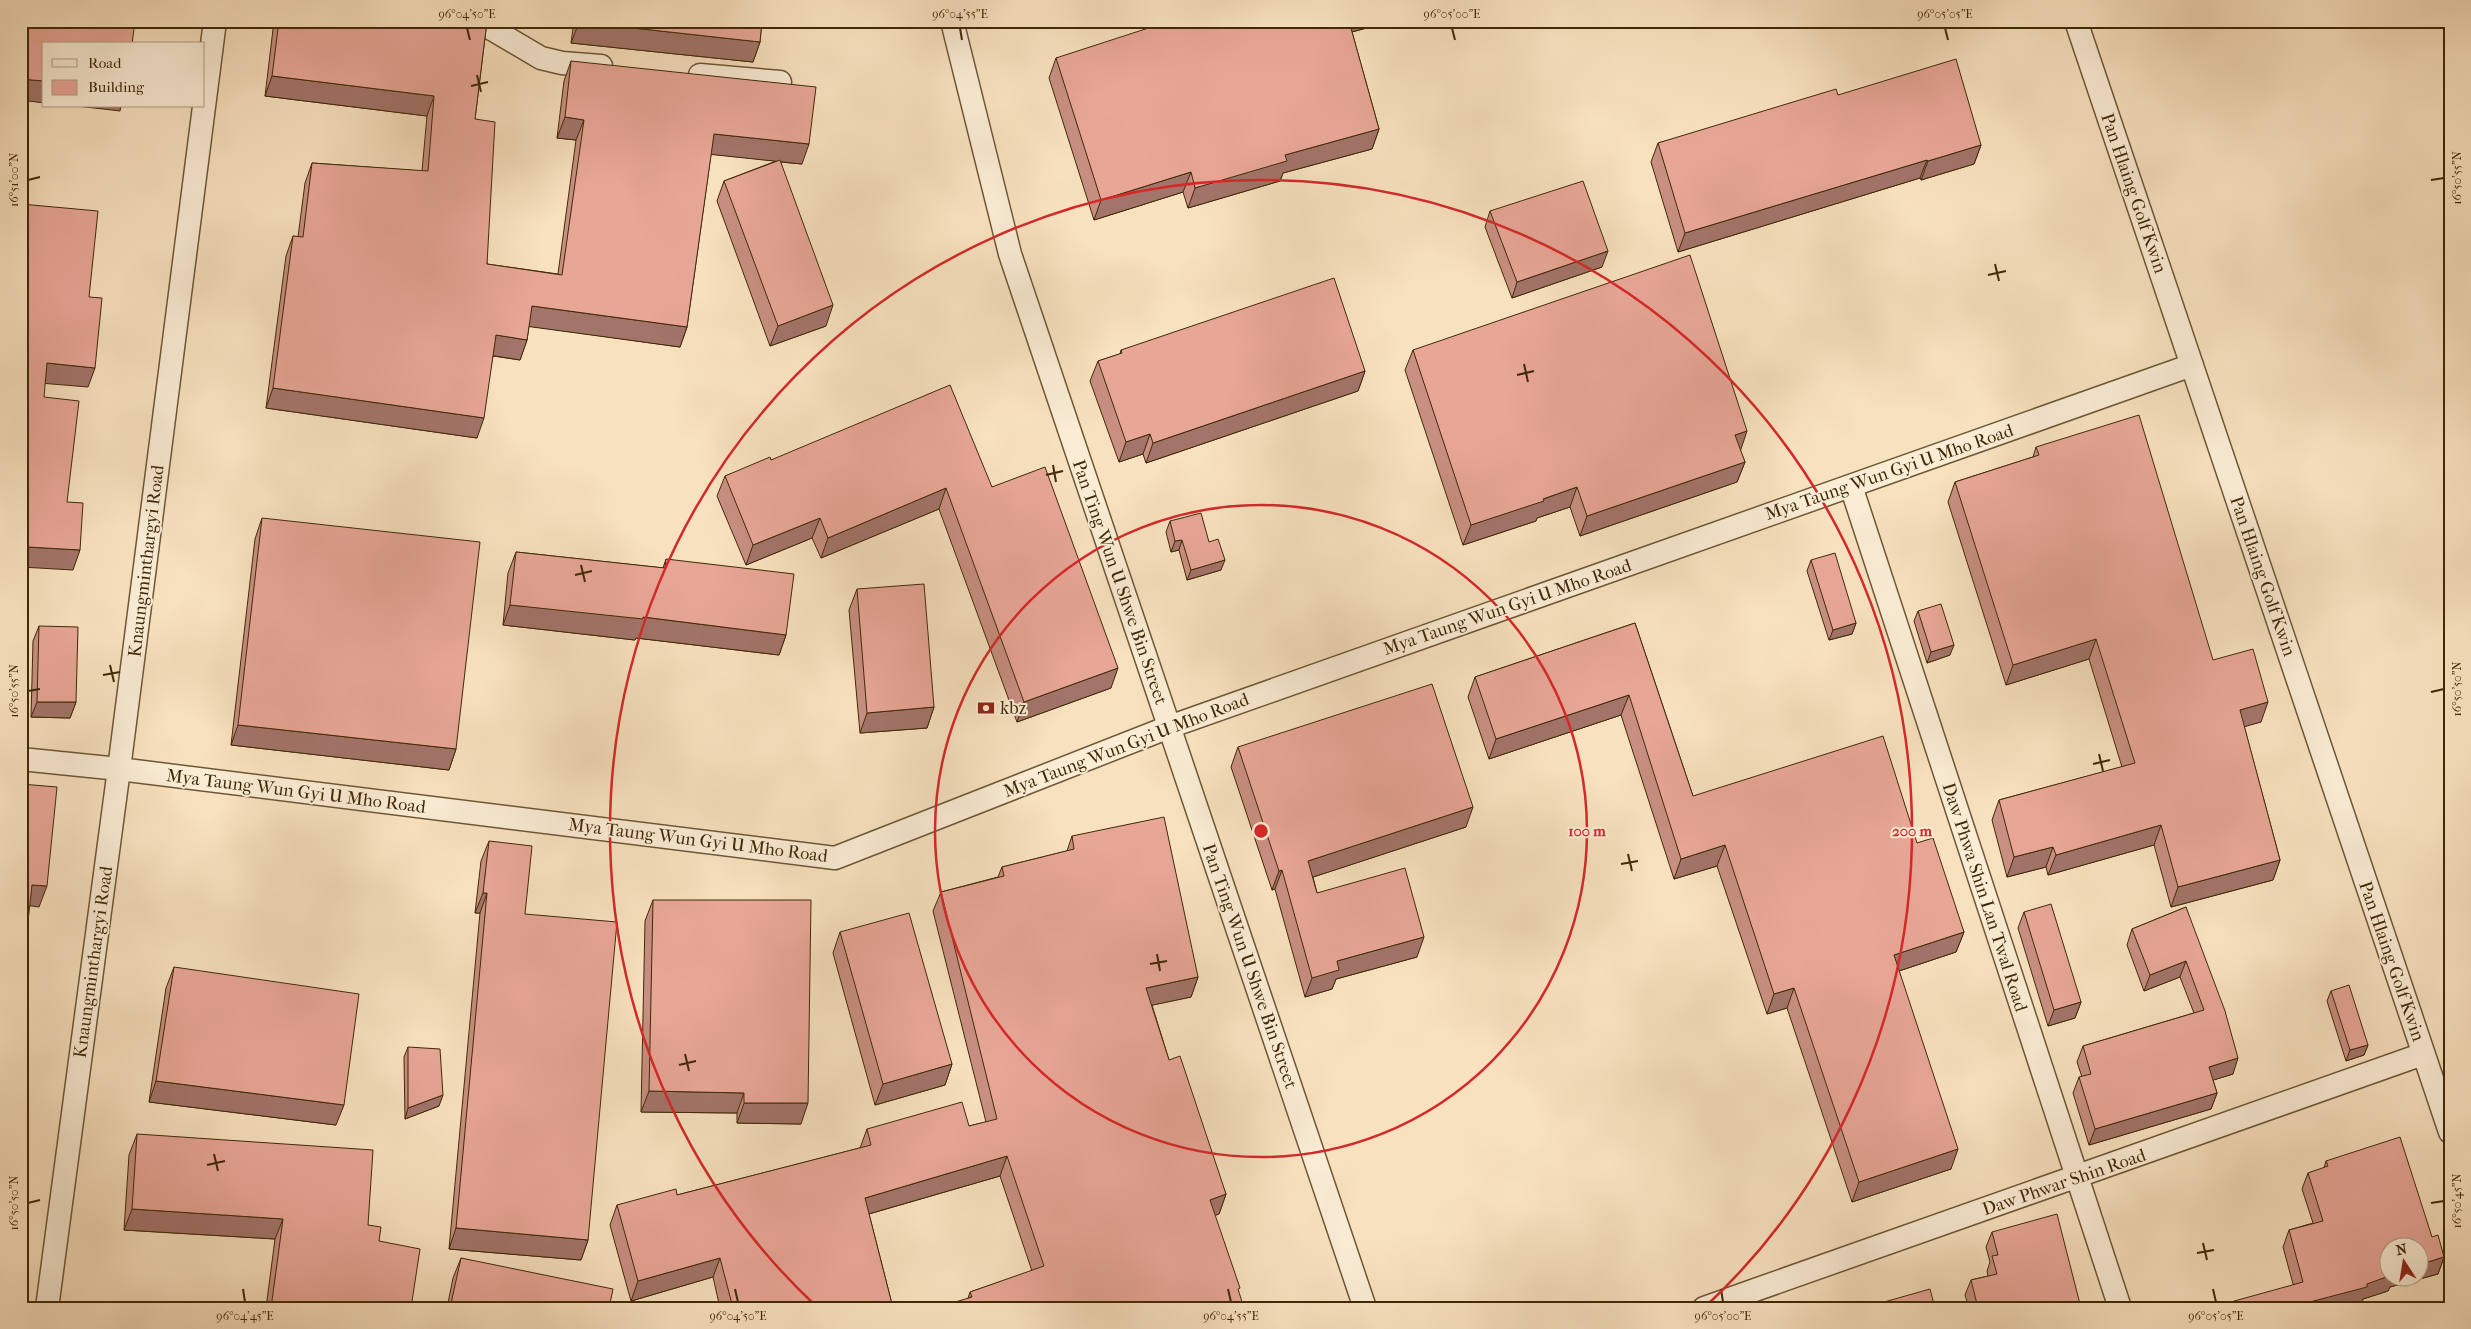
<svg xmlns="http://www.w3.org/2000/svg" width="2471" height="1329" font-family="'IM FELL French Canon',serif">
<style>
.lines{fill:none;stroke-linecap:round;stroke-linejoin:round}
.minor-casing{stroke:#6e5734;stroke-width:25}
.minor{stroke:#faecd5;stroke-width:22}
.wall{fill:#c88f82;stroke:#402906}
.shaded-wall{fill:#a2746a;stroke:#402906}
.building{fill:#e8a697;stroke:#402906}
.ticks{fill:none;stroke:#402906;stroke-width:2}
.ring{fill:none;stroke:#d62828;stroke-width:2.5}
.labels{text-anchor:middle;stroke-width:4;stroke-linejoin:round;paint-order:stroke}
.street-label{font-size:18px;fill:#402906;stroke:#faecd5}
.poi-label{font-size:18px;fill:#402906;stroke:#faecd5;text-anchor:start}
.centre{fill:#d62828;stroke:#faecd5;stroke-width:2.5}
.ring-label{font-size:15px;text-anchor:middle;font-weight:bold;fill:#d62828;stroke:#faecd5;stroke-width:4;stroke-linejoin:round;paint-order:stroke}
.neatline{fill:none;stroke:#402906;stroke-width:2}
.ticks-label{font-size:12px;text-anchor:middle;fill:#402906}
</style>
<rect width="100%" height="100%" fill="#f8e1bf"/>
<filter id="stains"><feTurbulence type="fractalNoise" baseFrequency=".004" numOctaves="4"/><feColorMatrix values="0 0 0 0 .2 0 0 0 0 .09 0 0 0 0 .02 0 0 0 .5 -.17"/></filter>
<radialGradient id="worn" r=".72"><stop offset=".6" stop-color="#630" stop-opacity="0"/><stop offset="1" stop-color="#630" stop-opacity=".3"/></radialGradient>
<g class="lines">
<g class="minor-casing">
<path id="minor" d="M 436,21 L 490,28 L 541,58 L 562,63 L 601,66
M 952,21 L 1010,254 L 1365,1308
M 2076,21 L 2450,1132
M 700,75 L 780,82
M 1851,486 L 2120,1308
M 21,759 L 119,769 L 835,858 L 1169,727 L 2192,365
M 47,1308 L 119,769 L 215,21
M 1704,1308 L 2423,1054"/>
</g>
<use href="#minor" class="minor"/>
</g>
<path class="wall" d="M 274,21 L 487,21 L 475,119 L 487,264 L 558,274 L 576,140 L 557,138 L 564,81 L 571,61 L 802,164 L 780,162 L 826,326 L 770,346 L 717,201 L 724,181 L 776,161 L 711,154 L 687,327 L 680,347 L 529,326 L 527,340 L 520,360 L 493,356 L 477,438 L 266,408 L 286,256 L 293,236 L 298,237 L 305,183 L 312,163 L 422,171 L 427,116 L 265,96 Z
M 574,21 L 762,21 L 760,42 L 753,62 L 571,43 Z
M 1378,25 L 1352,32 L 1379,129 L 1372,149 L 1283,173 L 1280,181 L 1188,208 L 1183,192 L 1094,220 L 1049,78 L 1056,58 Z
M 1838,95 L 1981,145 L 1974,164 L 1921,180 L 1920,178 L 1678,252 L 1651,162 L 1658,143 Z
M 1490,211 L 1602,267 L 1512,298 L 1485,227 Z
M 1121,350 L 1365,371 L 1358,391 L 1146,463 L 1143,454 L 1119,462 L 1090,381 L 1098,361 L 1120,354 Z
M 1413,350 L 1740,450 L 1745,462 L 1737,482 L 1580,536 L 1570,507 L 1537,518 L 1536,521 L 1463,545 L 1405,370 Z
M 2036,447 L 2213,660 L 2261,722 L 2244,726 L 2280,860 L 2273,880 L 2171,907 L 2154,845 L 2048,875 L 2046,867 L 2007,877 L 1992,820 L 1999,800 L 2122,767 L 2089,659 L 2006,685 L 1948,502 L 1955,482 L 2033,457 Z
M 771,460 L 992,487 L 1111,688 L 1017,722 L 939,509 L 821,558 L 812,538 L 746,565 L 717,496 L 725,476 Z
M 262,518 L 456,749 L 449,770 L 231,745 L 255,539 Z
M 1170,521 L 1209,542 L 1221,570 L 1187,580 L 1179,550 L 1171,552 L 1166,532 Z
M 516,552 L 663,568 L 666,559 L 786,635 L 779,655 L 636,638 L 635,640 L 503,625 L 508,573 Z
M 1811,560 L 1856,623 L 1852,634 L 1829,640 L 1807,571 Z
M 857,589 L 934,707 L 927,728 L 860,733 L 849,610 Z
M 1918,611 L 1950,655 L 1927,663 L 1914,621 Z
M 1635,623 L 1693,796 L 1917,843 L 1964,932 L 1956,952 L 1899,971 L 1951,1169 L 1852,1202 L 1787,1008 L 1767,1014 L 1717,866 L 1674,879 L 1621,715 L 1489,759 L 1468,697 L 1475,677 Z
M 39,626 L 76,702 L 70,718 L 31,717 L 33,641 Z
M 1238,747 L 1466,827 L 1313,877 L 1317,893 L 1417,957 L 1336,979 L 1332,989 L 1305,997 L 1275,889 L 1272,890 L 1231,767 Z
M 1072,836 L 1198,977 L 1191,997 L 1152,1005 L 1169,1060 L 1226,1194 L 1219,1214 L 968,1298 L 970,1292 L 1032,1271 L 1000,1176 L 869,1214 L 893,1308 L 720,1308 L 713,1277 L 631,1301 L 610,1225 L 617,1205 L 677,1195 L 860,1148 L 867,1129 L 969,1126 L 986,1122 L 933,911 L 941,892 L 998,877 L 1002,867 L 1067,851 Z
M 489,841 L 525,914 L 588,1240 L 581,1260 L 449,1249 L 480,913 L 475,913 L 481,861 Z
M 653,900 L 801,1124 L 737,1123 L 737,1113 L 641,1112 L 645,921 Z
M 2186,907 L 2233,1074 L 2213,1080 L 2217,1093 L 2211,1109 L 2089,1145 L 2073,1093 L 2079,1077 L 2082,1077 L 2077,1062 L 2083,1046 L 2194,1013 L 2180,977 L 2144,991 L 2127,945 L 2132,929 Z
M 2024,912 L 2081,1002 L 2075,1018 L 2048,1026 L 2018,928 Z
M 840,932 L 952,1064 L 945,1085 L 875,1105 L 833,953 Z
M 174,967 L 336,1125 L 149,1102 L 166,988 Z
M 2331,991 L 2368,1045 L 2364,1055 L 2346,1061 L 2327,1001 Z
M 408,1047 L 439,1106 L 405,1119 L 404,1057 Z
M 137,1134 L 368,1225 L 379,1241 L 411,1308 L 266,1308 L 275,1239 L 124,1230 L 129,1155 Z
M 2326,1161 L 2432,1237 L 2444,1257 L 2438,1274 L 2390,1287 L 2388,1291 L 2363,1299 L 2361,1303 L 2293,1284 L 2283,1247 L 2289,1230 L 2313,1223 L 2302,1189 L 2308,1173 L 2324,1168 Z
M 1992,1232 L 2081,1308 L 1969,1308 L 1965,1295 L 1971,1280 L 1988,1276 L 1987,1271 L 1990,1262 L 1986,1247 Z
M 461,1258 L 609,1308 L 447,1308 L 453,1278 Z"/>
<path class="shaded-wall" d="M 1345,21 L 1379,21 L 1378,25 L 1340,35 Z
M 579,22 L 760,42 L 753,62 L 571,43 Z
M 272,76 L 434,96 L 427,116 L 265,96 Z
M 21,79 L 44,81 L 44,103 L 21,100 Z
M 77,106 L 121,106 L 120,111 Z
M 565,117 L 584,120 L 576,140 L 557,138 Z
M 1379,129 L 1372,149 L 1283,173 L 1280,181 L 1188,208 L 1195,188 L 1285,155 Z
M 714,134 L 809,144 L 802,164 L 707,154 Z
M 1981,145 L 1974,164 L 1921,180 L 1928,161 Z
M 1927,160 L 1920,178 L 1678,252 L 1685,233 Z
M 1191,172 L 1183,192 L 1094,220 L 1101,200 Z
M 1608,251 L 1602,267 L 1512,298 L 1517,282 Z
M 833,305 L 826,326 L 770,346 L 778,326 Z
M 532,306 L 687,327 L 680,347 L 525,326 Z
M 496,335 L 527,340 L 520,360 L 489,355 Z
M 47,363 L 95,368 L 88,387 L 40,383 Z
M 1365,371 L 1358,391 L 1146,463 L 1153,443 Z
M 273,388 L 484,418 L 477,438 L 266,408 Z
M 1747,431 L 1740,452 L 1735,435 Z
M 1150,434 L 1143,454 L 1119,462 L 1126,442 Z
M 1745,462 L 1737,482 L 1580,536 L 1587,516 Z
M 1577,487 L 1570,507 L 1537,518 L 1536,521 L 1463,545 L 1471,525 Z
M 946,488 L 939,509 L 821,558 L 828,538 Z
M 820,518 L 812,538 L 746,565 L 753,545 Z
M 1182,540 L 1179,550 L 1171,552 L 1175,541 Z
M 28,547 L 80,550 L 73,570 L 21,567 Z
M 1225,560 L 1221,570 L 1187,580 L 1191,570 Z
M 21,574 L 25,574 L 21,583 Z
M 510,605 L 643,617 L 786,635 L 779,655 L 636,638 L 635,640 L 503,625 Z
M 1856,623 L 1852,634 L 1829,640 L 1833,630 Z
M 2096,639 L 2089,659 L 2006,685 L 2013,665 Z
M 1954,645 L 1950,655 L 1927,663 L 1931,652 Z
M 1118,668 L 1111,688 L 1017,722 L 1024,702 Z
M 1629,695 L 1621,715 L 1489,759 L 1496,739 Z
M 37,702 L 76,702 L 70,718 L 31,717 Z
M 2268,702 L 2261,722 L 2233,730 L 2240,710 Z
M 934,707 L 927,728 L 860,733 L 867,713 Z
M 238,725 L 456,749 L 449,770 L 231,745 Z
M 1473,807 L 1466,827 L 1301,881 L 1308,861 Z
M 2161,825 L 2154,845 L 2048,875 L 2056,855 Z
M 1725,845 L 1717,866 L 1674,879 L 1681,859 Z
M 2053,847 L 2046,867 L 2007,877 L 2014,857 Z
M 2280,860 L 2273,880 L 2171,907 L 2178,887 Z
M 1282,870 L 1275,889 L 1272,890 L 1279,871 Z
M 32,885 L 47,886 L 39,907 L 24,905 Z
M 483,893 L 487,893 L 480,913 L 475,913 Z
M 1964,932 L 1956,952 L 1887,975 L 1894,955 Z
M 1424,937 L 1417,957 L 1336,979 L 1332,989 L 1305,997 L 1312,978 L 1337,961 Z
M 2186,961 L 2180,977 L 2144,991 L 2150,975 Z
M 1198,977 L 1191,997 L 1139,1008 L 1146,988 Z
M 1794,988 L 1787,1008 L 1767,1014 L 1774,994 Z
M 2081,1002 L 2075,1018 L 2048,1026 L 2054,1010 Z
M 2368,1045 L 2364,1055 L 2346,1061 L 2350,1050 Z
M 2238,1058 L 2233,1074 L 2204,1083 L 2209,1067 Z
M 952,1064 L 945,1085 L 875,1105 L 883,1084 Z
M 156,1081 L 344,1105 L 336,1125 L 149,1102 Z
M 649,1091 L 744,1093 L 737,1113 L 641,1112 Z
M 2217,1093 L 2211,1109 L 2089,1145 L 2095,1129 Z
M 443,1095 L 439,1106 L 405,1119 L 408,1108 Z
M 744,1103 L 808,1103 L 801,1124 L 737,1123 Z
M 1958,1149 L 1951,1169 L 1852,1202 L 1859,1182 Z
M 1007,1156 L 1000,1176 L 858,1217 L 865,1198 Z
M 1226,1194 L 1219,1214 L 1203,1220 L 1210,1200 Z
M 132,1209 L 283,1219 L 275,1239 L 124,1230 Z
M 456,1228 L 588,1240 L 581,1260 L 449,1249 Z
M 2444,1257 L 2438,1274 L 2390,1287 L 2388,1291 L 2363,1299 L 2361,1303 L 2345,1308 L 2304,1308 L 2306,1303 L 2389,1276 L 2418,1276 L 2418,1265 Z
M 720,1258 L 713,1277 L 631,1301 L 638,1281 Z"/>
<path class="building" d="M 21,21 L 135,21 L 132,44 L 44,44 L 44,81 L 21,79 Z
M 279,21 L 487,21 L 475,119 L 495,122 L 487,264 L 562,275 L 584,120 L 565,117 L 571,61 L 816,87 L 809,144 L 714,134 L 687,327 L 532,306 L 527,340 L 496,335 L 484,418 L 273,388 L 293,236 L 303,237 L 312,163 L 428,171 L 434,96 L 272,76 Z
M 579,21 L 762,21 L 760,42 L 579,22 Z
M 1170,21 L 1349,21 L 1379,129 L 1285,155 L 1287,161 L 1195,188 L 1191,172 L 1101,200 L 1056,58 Z
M 1956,59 L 1981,145 L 1928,161 L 1927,160 L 1685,233 L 1658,143 L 1836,89 L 1838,95 Z
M 780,160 L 833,305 L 778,326 L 724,181 Z
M 1583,181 L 1608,251 L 1517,282 L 1490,211 Z
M 21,204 L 98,211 L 89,297 L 102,298 L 95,368 L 47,363 L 44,397 L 79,401 L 67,502 L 83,503 L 80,550 L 28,547 L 25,574 L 21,574 Z
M 1690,255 L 1747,431 L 1735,435 L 1745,462 L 1587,516 L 1577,487 L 1543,499 L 1544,501 L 1471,525 L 1413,350 Z
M 1334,278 L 1365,371 L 1153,443 L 1150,434 L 1126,442 L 1098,361 L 1122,353 L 1121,350 Z
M 950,385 L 992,487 L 1045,467 L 1118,668 L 1024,702 L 946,488 L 828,538 L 820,518 L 753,545 L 725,476 L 770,457 L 771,460 Z
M 2139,415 L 2213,660 L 2253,649 L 2268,702 L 2240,710 L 2280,860 L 2178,887 L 2161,825 L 2056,855 L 2053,847 L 2014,857 L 1999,800 L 2135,763 L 2096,639 L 2013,665 L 1955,482 L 2039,455 L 2036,447 Z
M 1201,513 L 1209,542 L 1218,539 L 1225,560 L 1191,570 L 1182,540 L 1175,541 L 1170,521 Z
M 262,518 L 480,542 L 456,749 L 238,725 Z
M 516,552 L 665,568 L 666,559 L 794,574 L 786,635 L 643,617 L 643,619 L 510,605 Z
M 1835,553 L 1856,623 L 1833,630 L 1811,560 Z
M 924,584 L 934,707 L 867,713 L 857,589 Z
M 1941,604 L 1954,645 L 1931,652 L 1918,611 Z
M 1635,623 L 1693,796 L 1883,736 L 1917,843 L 1933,838 L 1964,932 L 1894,955 L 1958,1149 L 1859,1182 L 1794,988 L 1774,994 L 1725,845 L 1681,859 L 1629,695 L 1496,739 L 1475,677 Z
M 39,626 L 78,627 L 76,702 L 37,702 Z
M 1432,684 L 1473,807 L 1308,861 L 1317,893 L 1405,868 L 1424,937 L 1337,961 L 1339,970 L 1312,978 L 1282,870 L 1279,871 L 1238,747 Z
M 21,784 L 57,787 L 47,886 L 32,885 L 21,984 Z
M 1164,817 L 1198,977 L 1146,988 L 1169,1060 L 1180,1056 L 1226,1194 L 1210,1200 L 1240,1288 L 1238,1289 L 1244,1308 L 935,1308 L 972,1297 L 970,1292 L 1044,1266 L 1007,1156 L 865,1198 L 893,1308 L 733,1308 L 720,1258 L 638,1281 L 617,1205 L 676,1189 L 677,1195 L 871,1145 L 867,1129 L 962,1102 L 969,1126 L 997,1119 L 941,892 L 1004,876 L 1002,867 L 1074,849 L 1072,836 Z
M 489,841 L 532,846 L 525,914 L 617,922 L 588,1240 L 456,1228 L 487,893 L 483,893 Z
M 653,900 L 811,900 L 808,1103 L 744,1103 L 744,1093 L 649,1091 Z
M 2051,904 L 2081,1002 L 2054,1010 L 2024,912 Z
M 2186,907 L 2225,1011 L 2238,1058 L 2209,1067 L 2217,1093 L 2095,1129 L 2079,1077 L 2091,1074 L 2083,1046 L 2204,1010 L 2186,961 L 2150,975 L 2132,929 Z
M 909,913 L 952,1064 L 883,1084 L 840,932 Z
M 174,967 L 359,994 L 344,1105 L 156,1081 Z
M 2349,985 L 2368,1045 L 2350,1050 L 2331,991 Z
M 408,1047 L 440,1049 L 443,1095 L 408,1108 Z
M 137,1134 L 373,1150 L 368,1225 L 381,1227 L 379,1241 L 420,1249 L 411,1308 L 271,1308 L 283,1219 L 132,1209 Z
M 2400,1137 L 2432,1237 L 2438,1235 L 2444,1257 L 2418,1265 L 2418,1246 L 2388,1246 L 2389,1276 L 2367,1284 L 2367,1287 L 2306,1303 L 2307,1308 L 2209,1308 L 2303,1282 L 2289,1230 L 2323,1221 L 2308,1173 L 2328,1166 L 2326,1161 Z
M 2057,1214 L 2081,1308 L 1978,1308 L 1971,1280 L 1997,1274 L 1992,1256 L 1998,1255 L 1992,1232 Z
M 461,1258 L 613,1289 L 609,1308 L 450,1308 Z
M 1930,1289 L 1935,1308 L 1878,1308 L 1877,1304 Z"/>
<path class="ticks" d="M 467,28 L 470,40M 960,28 L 962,40M 1452,28 L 1455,40M 1945,28 L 1948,40M 477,75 L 481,92M 471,86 L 488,82M 28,180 L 40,177M 2431,180 L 2444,178M 1995,264 L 1999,281M 1988,275 L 2006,271M 1524,364 L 1528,382M 1517,375 L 1534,371M 1053,465 L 1056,482M 1046,475 L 1063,471M 581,565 L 585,582M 575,575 L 592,571M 110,665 L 114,682M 103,675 L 120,672M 28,691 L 40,689M 2431,692 L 2444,689M 2099,754 L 2103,771M 2093,764 L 2110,760M 1628,854 L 1632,871M 1621,864 L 1638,861M 1157,954 L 1160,971M 1150,964 L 1167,961M 685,1054 L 689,1071M 679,1065 L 696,1061M 214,1154 L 218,1171M 207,1165 L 225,1161M 28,1203 L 40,1200M 2431,1203 L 2444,1201M 2203,1243 L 2207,1260M 2197,1253 L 2214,1250M 243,1289 L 245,1302M 735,1289 L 738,1302M 1228,1289 L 1231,1302M 1721,1289 L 1723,1302M 2213,1289 L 2216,1302"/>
<g class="ring">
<circle cx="1261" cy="831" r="326"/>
<path d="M817 1307A651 651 0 1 1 1705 1307"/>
</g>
<defs>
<g id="bank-bare" transform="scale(1.35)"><path d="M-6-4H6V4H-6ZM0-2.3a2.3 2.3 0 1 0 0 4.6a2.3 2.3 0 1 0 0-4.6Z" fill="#8f2418" stroke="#faecd5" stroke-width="2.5" paint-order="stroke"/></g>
</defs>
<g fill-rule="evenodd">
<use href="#bank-bare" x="986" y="708"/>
</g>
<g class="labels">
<g class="street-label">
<text transform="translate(2134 193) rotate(71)" y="6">Pan Hlaing Golf Kwin</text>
<text transform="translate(1889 472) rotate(-19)" y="6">Mya Taung Wun Gyi U Mho Road</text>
<text transform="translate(146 561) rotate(-83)" y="6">Knaungminthargyi Road</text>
<text transform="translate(2263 576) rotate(71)" y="6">Pan Hlaing Golf Kwin</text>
<text transform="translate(1120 582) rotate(71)" y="6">Pan Ting Wun U Shwe Bin Street</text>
<text transform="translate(1507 607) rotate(-19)" y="6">Mya Taung Wun Gyi U Mho Road</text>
<text transform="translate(1126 745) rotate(-21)" y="6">Mya Taung Wun Gyi U Mho Road</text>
<text transform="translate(296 791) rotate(7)" y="6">Mya Taung Wun Gyi U Mho Road</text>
<text transform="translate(698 840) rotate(7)" y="6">Mya Taung Wun Gyi U Mho Road</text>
<text transform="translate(1985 897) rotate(72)" y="6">Daw Phwa Shin Lan Twal Road</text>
<text transform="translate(2392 961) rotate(71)" y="6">Pan Hlaing Golf Kwin</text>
<text transform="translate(93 962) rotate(-82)" y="6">Knaungminthargyi Road</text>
<text transform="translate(1250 966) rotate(71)" y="6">Pan Ting Wun U Shwe Bin Street</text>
<text transform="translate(2064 1182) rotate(-19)" y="6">Daw Phwar Shin Road</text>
</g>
<g class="poi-label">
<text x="1000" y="714">kbz</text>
</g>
</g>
<circle cx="1261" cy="831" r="8" class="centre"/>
<g class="ring-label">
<text x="1587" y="836">100 m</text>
<text x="1912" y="836">200 m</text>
</g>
<rect width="2471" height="1329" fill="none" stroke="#f8e1bf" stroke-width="55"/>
<rect x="42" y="42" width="162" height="65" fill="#faecd5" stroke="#b09e82"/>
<rect x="52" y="59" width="25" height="8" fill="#faecd5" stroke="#b09e82"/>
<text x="88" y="68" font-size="15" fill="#402906">Road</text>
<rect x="52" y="80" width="25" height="15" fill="#e8a697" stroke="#b09e82"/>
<text x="88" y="92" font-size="15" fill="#402906">Building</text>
<g transform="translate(2404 1262) rotate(348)"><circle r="24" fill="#faecd5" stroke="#b09e82"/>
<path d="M0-4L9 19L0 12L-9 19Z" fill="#8f2418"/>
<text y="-8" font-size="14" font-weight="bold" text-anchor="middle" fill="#402906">N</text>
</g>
<rect x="28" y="28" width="2416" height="1274" class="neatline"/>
<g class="ticks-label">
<text x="467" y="18">96°04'50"E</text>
<text x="960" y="18">96°04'55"E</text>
<text x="1452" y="18">96°05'00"E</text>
<text x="1945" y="18">96°05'05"E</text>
<text transform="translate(2457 178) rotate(-90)" y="4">16°50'55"N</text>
<text transform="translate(14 180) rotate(-90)" y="4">16°51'00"N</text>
<text transform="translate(2457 689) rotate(-90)" y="4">16°50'50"N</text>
<text transform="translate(14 691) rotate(-90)" y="4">16°50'55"N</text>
<text transform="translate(2457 1201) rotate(-90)" y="4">16°50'45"N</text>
<text transform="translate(14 1203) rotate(-90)" y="4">16°50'50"N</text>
<text x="245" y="1320">96°04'45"E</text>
<text x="738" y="1320">96°04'50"E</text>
<text x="1231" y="1320">96°04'55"E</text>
<text x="1723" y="1320">96°05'00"E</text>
<text x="2216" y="1320">96°05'05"E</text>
</g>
<rect width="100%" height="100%" filter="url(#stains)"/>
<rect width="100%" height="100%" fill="url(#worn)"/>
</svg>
